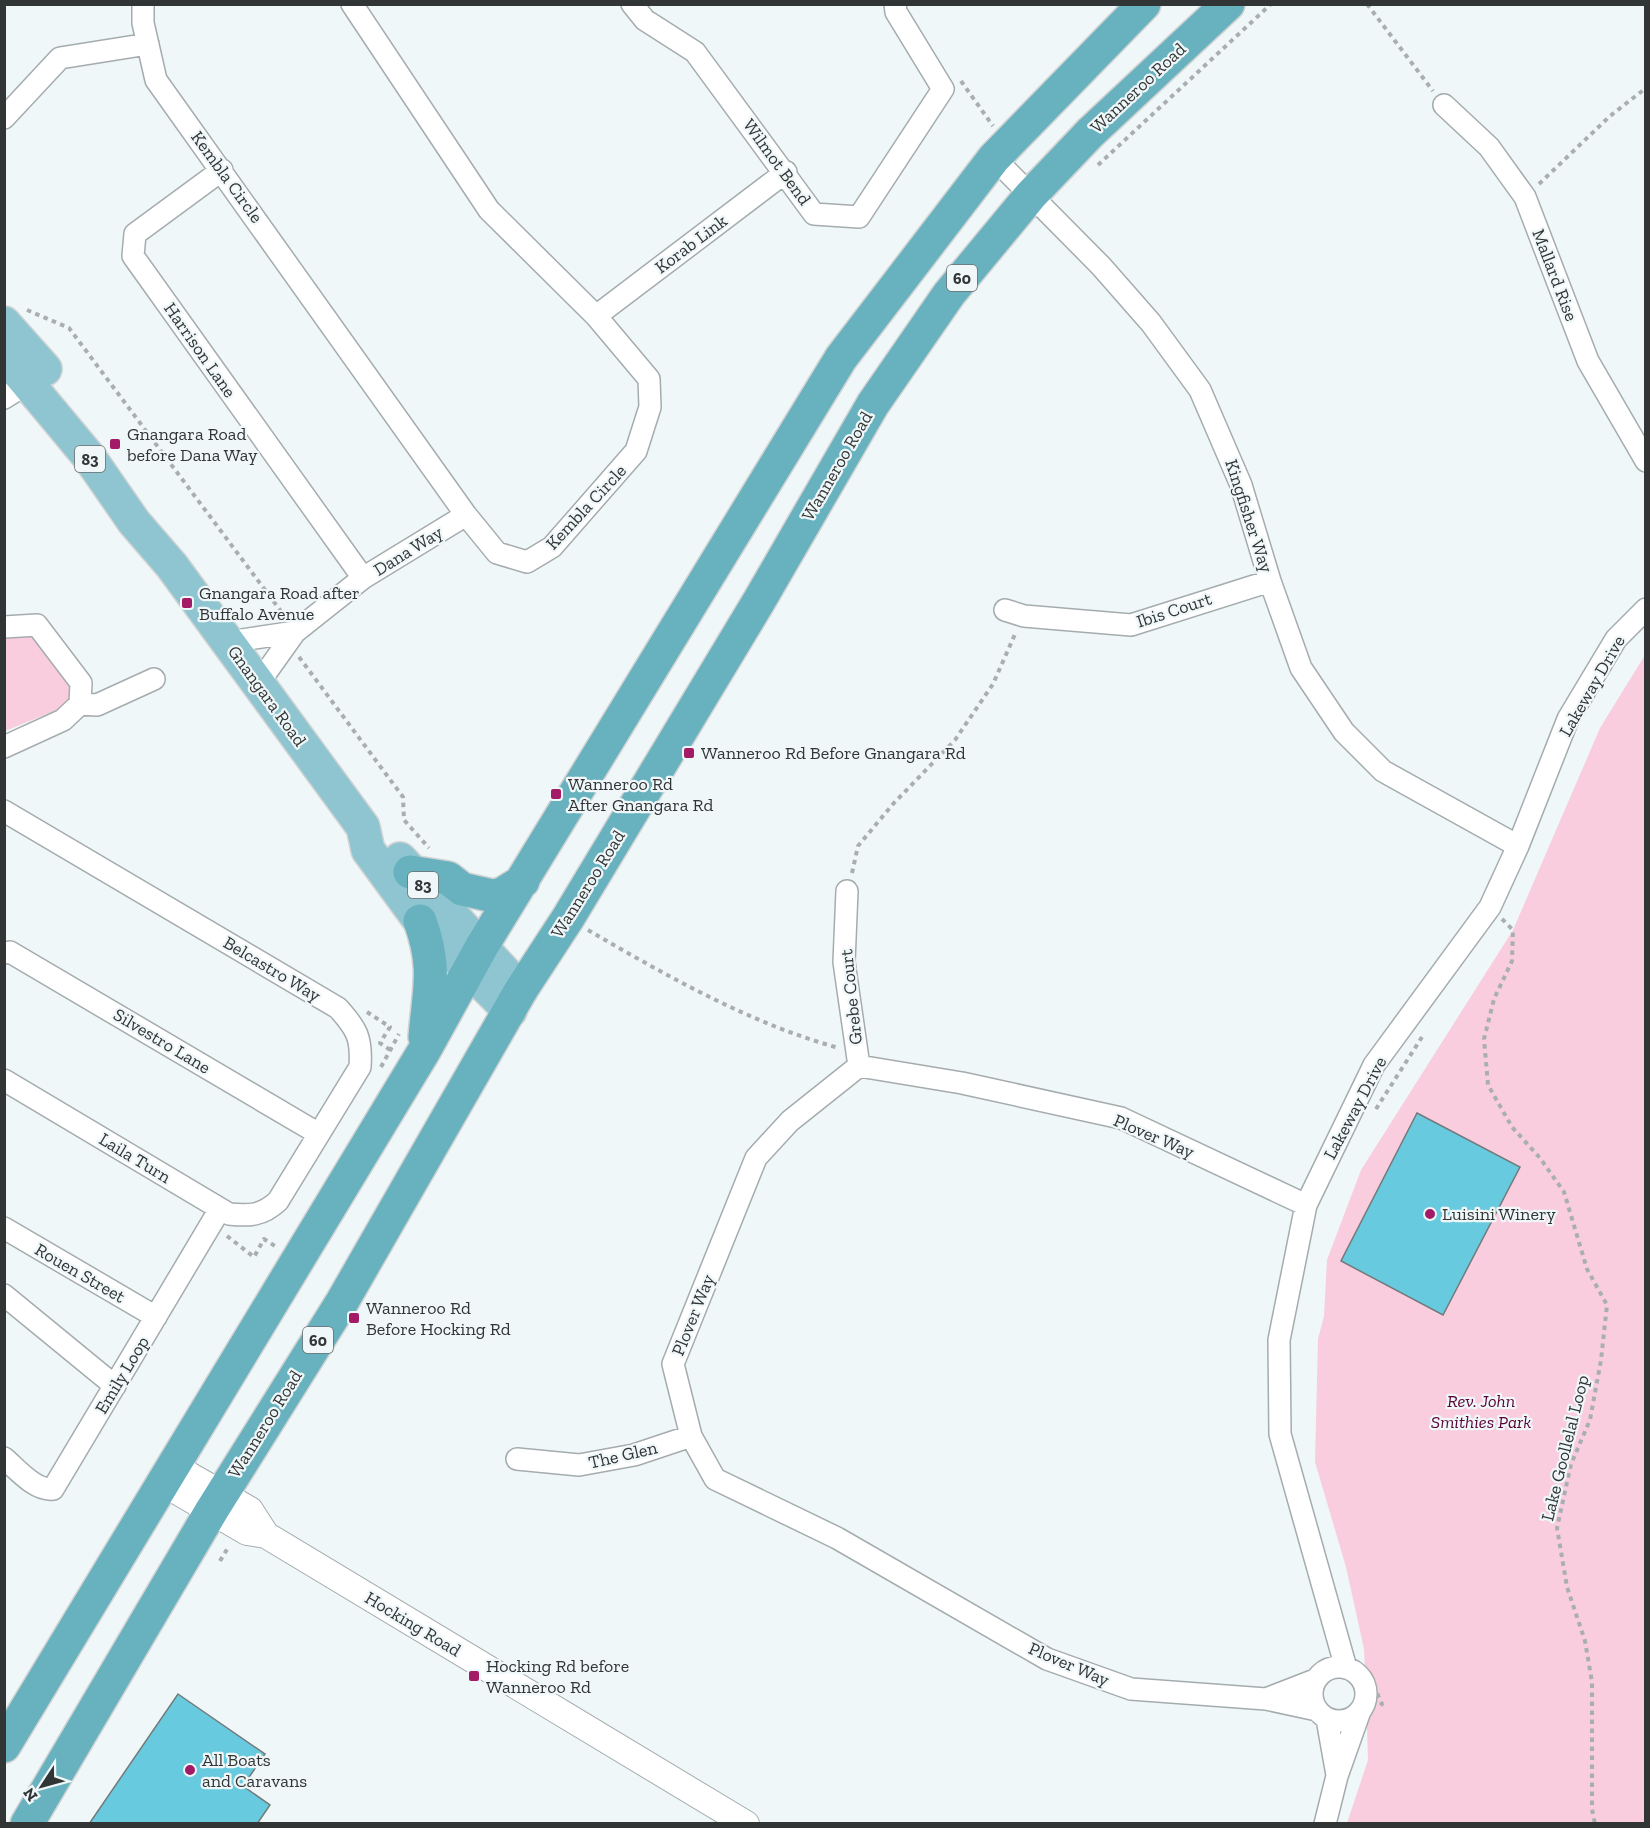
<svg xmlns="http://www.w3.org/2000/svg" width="1650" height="1828" font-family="'Zilla Slab',serif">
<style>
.green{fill:#f9cdde}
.building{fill:#67cade;stroke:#737a7b;stroke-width:1.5}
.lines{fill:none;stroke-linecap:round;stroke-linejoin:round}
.minor-casing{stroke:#a5acae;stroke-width:24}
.tertiary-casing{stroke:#a5acae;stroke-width:28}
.primary-casing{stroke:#d2d3d3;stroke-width:36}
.trunk-casing{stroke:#d2d3d3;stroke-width:36}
.path{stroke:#a9afb0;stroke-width:4;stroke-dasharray:4.5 4.5;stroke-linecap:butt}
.minor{stroke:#fff;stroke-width:21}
.tertiary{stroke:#fff;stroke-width:26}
.primary{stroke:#8ec5d0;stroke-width:33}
.trunk{stroke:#68b2c0;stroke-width:33}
.poi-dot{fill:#a31b66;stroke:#eff7f9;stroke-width:2}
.labels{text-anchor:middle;stroke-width:4.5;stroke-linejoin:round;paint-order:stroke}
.shield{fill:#eff7f9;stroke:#6b6f70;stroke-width:1.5}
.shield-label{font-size:16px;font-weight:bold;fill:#323535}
.street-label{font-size:18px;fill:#323535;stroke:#eff7f9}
.poi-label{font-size:18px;fill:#323535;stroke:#eff7f9;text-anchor:start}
.park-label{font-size:18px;font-style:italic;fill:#5b0135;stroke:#eff7f9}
</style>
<rect width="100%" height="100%" fill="#eff7f9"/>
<path class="green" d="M 35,632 L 74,686 L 72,701 L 57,710 L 5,731 L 5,635 Z
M 1645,655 L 1645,1823 L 1347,1823 L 1368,1760 L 1366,1693 L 1364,1649 L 1346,1567 L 1315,1462 L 1318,1339 L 1324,1316 L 1327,1260 L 1361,1170 L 1513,930 L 1600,728 Z"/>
<path class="building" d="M 1417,1113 L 1520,1167 L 1443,1315 L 1341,1261 Z
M 178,1694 L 265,1754 L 243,1786 L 270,1805 L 257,1824 L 89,1824 Z"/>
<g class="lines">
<g class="minor-casing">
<path id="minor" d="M 143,4 L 143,23 L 156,80 L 466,515 L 497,553 L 527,562 L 552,547 L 636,451 L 650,407 L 649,379 L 596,316 L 489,210 L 352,4
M 632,4 L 645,20 L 695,52 L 814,214 L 859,217 L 943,89 L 896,12 L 895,4
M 1444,105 L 1489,147 L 1525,197 L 1588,361 L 1646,461
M 4,118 L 60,58 L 148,44
M 994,158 L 1101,266 L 1151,323 L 1200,390 L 1241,485 L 1270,581 L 1301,668 L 1344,732 L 1383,771 L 1518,846
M 222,170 L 135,234 L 133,256 L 363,578
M 596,316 L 786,172
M 4,398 L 36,378
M 1005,610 L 1024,616 L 1131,625 L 1270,581
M 4,627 L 37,625 L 81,683 L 80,704 L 63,720 L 4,747
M 228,642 L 295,632
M 258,684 L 295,632 L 363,578 L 466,515
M 80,704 L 97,705 L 154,679
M 4,811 L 338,1008 C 357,1029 362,1038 360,1067 L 278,1201 C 262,1216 249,1216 229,1214 L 4,1080
M 847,891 L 844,962 L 859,1066
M 4,953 L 10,952 L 319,1134
M 1306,1205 L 1121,1118 L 962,1083 L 859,1066 L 790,1121 L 756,1158 L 673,1364 L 691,1436 L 715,1479 L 837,1538 L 1047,1659 L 1131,1689 L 1266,1699 L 1317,1710
M 4,1228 L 156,1317
M 4,1295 L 115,1386
M 4,1458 C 17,1469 35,1491 53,1489 L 220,1209
M 517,1459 L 579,1465 L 634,1455 L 691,1436
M1312 1694a27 27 0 1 1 54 0a27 27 0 1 1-54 0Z
M 1346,1668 L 1280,1434 L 1279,1340 L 1306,1205 L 1374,1065 L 1490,907 L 1518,846 L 1568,719 L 1616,639 L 1646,609
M 1266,1699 L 1315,1680
M 1327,1719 L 1337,1775
M 1325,1824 L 1337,1776 L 1360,1711"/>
</g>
<g class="tertiary-casing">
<path id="tertiary" d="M 173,1466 L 250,1510 L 266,1535
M 163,1483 L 247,1532 L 266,1535 L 746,1824"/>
</g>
<g class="primary-casing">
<path id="primary" d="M 4,323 L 45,369
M 4,355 L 89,457 L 134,522 L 172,566 L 363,827 L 368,850 L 420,921 L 510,1011
M 400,859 L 521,990"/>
</g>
<g class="trunk-casing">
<path id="trunk" d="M 410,872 L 448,878 L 462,889 L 493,896 L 502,894 L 523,881
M 420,921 C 437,968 429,989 425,1037
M 4,1746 L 424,1051 L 482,946 L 841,358 L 994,158 L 1144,4
M 27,1824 L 212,1510 L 342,1302 L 521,990 L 568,918 L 759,601 L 873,404 L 949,294 L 1031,195 L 1090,133 L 1228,4"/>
</g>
<path class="path" d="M 1367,4 L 1433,91
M 961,81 L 993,126
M 1098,165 L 1271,4
M 1539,184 L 1610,116 L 1646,88
M 27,310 L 69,328 L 283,614
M 299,657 L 403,797 L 404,820 L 429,848
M 852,873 L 858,846 L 893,804 L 955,740 L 993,684 L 1016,632
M 1502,919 L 1513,930 L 1512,961 L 1494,999 L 1484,1039 L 1488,1085 L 1512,1127 L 1540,1158 L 1564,1192 L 1587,1269 L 1607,1305 L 1601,1360 L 1590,1420 L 1571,1464 L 1557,1528 L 1567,1587 L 1585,1641 L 1592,1682 L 1592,1809 L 1595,1824
M 588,930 C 667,976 751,1024 839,1048
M 367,1012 L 390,1027 L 380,1043 L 390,1050
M 381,1067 L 399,1034
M 1376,1109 L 1422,1037
M 227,1236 L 254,1257 L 264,1239 L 275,1246
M 220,1561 L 229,1546
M 1366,1669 L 1382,1704 L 1379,1708"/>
<use href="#minor" class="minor"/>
<use href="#tertiary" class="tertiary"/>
<use href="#primary" class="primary"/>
<use href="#trunk" class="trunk"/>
</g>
<g class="poi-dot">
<rect x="109" y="438" width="12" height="12" rx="3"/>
<rect x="181" y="597" width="12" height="12" rx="3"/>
<rect x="683" y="747" width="12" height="12" rx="3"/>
<rect x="550" y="788" width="12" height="12" rx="3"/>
<circle cx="1430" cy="1214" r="6"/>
<rect x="348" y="1312" width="12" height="12" rx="3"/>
<rect x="468" y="1670" width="12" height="12" rx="3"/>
<circle cx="190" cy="1770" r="6"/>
</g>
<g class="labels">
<g class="shield">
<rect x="947" y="265" width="30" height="26" rx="4.5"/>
<rect x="75" y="446" width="30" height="26" rx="4.5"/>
<rect x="408" y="872" width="30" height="26" rx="4.5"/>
<rect x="303" y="1327" width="30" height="26" rx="4.5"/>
</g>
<g class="shield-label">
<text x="962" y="284">60</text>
<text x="90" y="465">83</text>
<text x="423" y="891">83</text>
<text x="318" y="1346">60</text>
</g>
<g class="street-label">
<text transform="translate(1138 88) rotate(-43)" y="6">Wanneroo Road</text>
<text transform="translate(777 162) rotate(54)" y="6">Wilmot Bend</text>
<text transform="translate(227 177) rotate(54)" y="6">Kembla Circle</text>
<text transform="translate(691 244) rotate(-37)" y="6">Korab Link</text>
<text transform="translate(1555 275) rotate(69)" y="6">Mallard Rise</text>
<text transform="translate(200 350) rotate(55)" y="6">Harrison Lane</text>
<text transform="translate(837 466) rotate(-60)" y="6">Wanneroo Road</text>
<text transform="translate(586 507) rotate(-47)" y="6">Kembla Circle</text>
<text transform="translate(1249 516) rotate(72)" y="6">Kingfisher Way</text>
<text transform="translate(408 551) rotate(-32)" y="6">Dana Way</text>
<text transform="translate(1174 610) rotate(-18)" y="6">Ibis Court</text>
<text transform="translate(1592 686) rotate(-60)" y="6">Lakeway Drive</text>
<text transform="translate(267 696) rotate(54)" y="6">Gnangara Road</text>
<text transform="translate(588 884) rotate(-58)" y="6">Wanneroo Road</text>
<text transform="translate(272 969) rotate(31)" y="6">Belcastro Way</text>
<text transform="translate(851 997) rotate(-96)" y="6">Grebe Court</text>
<text transform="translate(162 1041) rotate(31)" y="6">Silvestro Lane</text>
<text transform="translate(1355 1108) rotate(-62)" y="6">Lakeway Drive</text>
<text transform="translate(1154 1136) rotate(23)" y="6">Plover Way</text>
<text transform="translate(135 1158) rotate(31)" y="6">Laila Turn</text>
<text transform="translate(80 1273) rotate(30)" y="6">Rouen Street</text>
<text transform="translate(693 1315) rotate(-68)" y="6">Plover Way</text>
<text transform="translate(122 1375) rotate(-59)" y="6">Emily Loop</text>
<text transform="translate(265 1424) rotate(-58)" y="6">Wanneroo Road</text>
<text transform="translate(1565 1448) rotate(-76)" y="6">Lake Goollelal Loop</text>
<text transform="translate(623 1455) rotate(-13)" y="6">The Glen</text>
<text transform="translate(413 1624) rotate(31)" y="6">Hocking Road</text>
<text transform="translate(1069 1664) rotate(23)" y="6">Plover Way</text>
</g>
<g class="poi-label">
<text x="127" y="440">Gnangara Road<tspan x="127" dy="21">before Dana Way</tspan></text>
<text x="199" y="599">Gnangara Road after<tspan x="199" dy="21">Buffalo Avenue</tspan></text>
<text x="701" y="759">Wanneroo Rd Before Gnangara Rd</text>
<text x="568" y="790">Wanneroo Rd<tspan x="568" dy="21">After Gnangara Rd</tspan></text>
<text x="1442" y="1220">Luisini Winery</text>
<text x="366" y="1314">Wanneroo Rd<tspan x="366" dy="21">Before Hocking Rd</tspan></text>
<text x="486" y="1672">Hocking Rd before<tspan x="486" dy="21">Wanneroo Rd</tspan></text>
<text x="202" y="1766">All Boats<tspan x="202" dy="21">and Caravans</tspan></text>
</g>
<g class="park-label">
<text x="1481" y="1407">Rev. John<tspan x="1481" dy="21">Smithies Park</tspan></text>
</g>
</g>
<rect width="1650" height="1828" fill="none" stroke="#323535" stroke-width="12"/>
<g transform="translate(42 1786) rotate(234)" stroke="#eff7f9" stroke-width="4.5" paint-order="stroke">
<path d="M0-4.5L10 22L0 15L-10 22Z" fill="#323535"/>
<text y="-9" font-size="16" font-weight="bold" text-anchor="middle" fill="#323535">N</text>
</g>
</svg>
